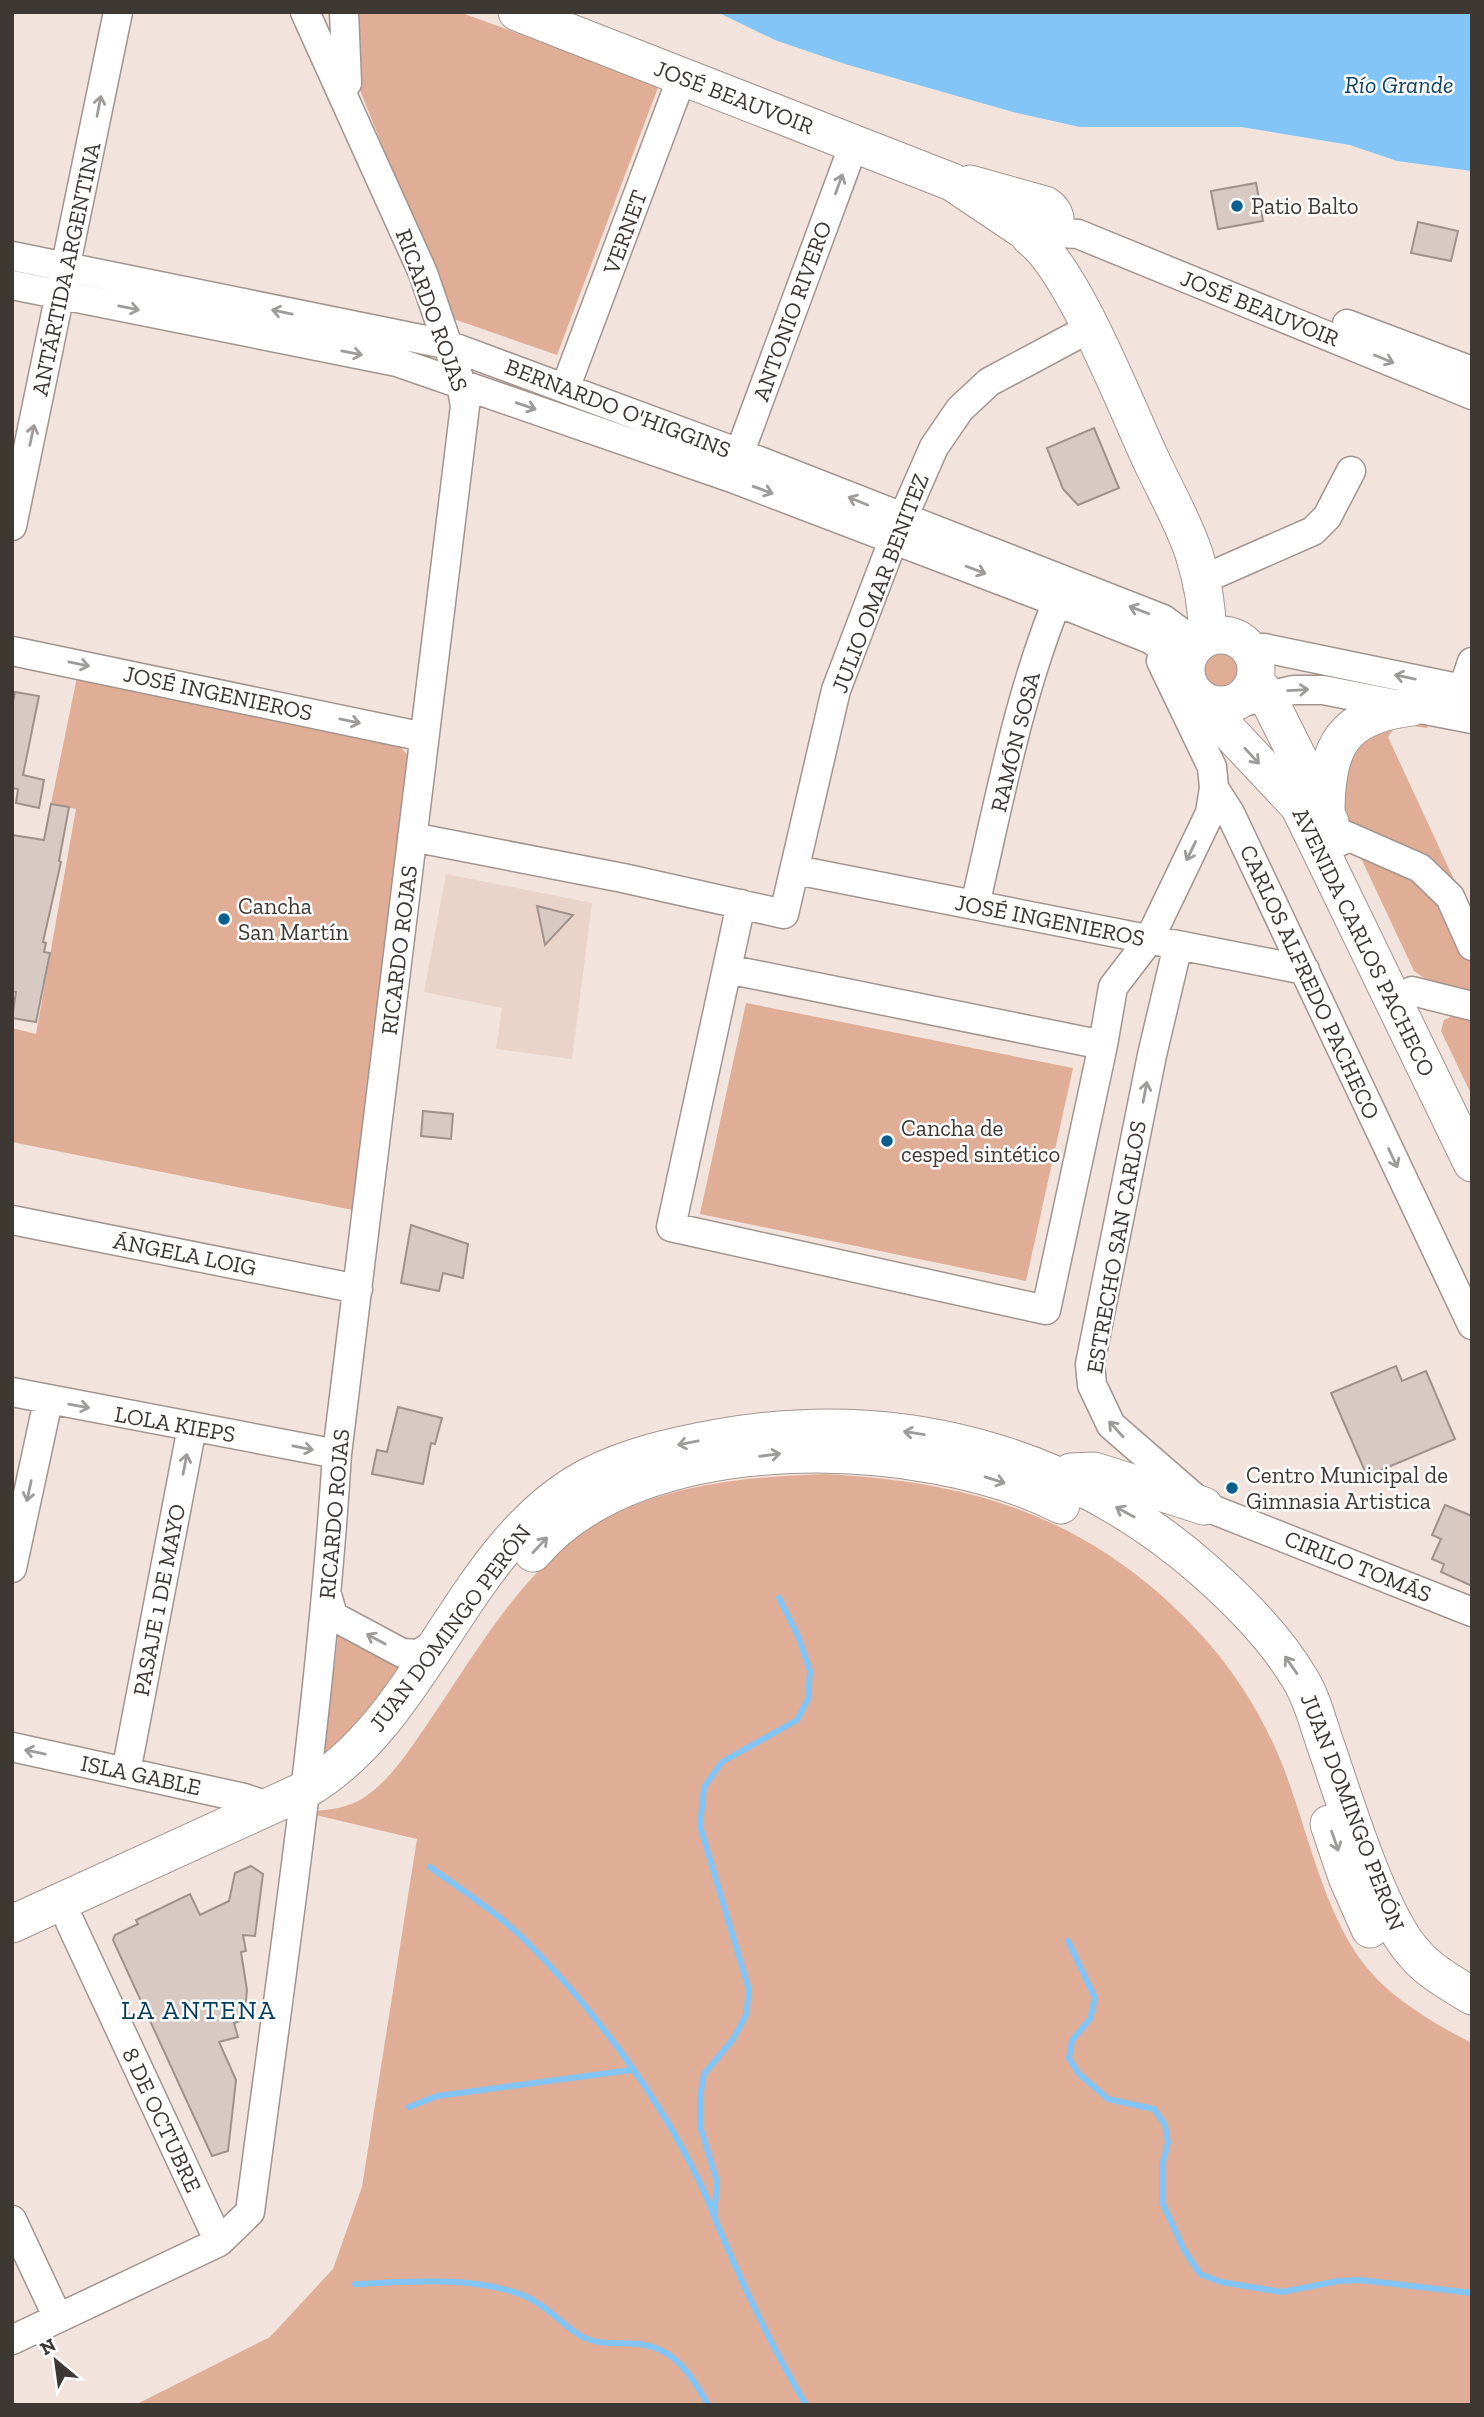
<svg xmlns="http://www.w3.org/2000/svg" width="1484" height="2417" font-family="'Zilla Slab',serif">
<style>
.built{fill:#ead4ca}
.green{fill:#e0ad96}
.water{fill:#83c5f7}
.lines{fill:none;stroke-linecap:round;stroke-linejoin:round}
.stream{stroke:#83c5f7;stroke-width:6}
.building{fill:#d8c9c3;stroke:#9f918b;stroke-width:2}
.minor-casing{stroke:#a2958f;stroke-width:31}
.major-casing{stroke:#a2958f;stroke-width:39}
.minor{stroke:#fff;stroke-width:28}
.major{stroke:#fff;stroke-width:37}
.oneway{stroke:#9e9c9a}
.poi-dot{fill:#075e8f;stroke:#fff;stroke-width:2.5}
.labels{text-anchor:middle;stroke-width:5;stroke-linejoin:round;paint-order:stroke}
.street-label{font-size:23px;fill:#3e3835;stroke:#fff}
.poi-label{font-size:23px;fill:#3e3835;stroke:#fff;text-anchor:start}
.water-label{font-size:24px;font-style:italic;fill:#104364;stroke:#fff}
.quarter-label{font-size:26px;letter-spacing:2px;fill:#023b5d;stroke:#fff}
</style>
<rect width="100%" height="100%" fill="#f2e3dc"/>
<path class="built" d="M 446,874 L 592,903 L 572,1059 L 496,1049 L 502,1008 L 424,992 Z"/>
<path class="green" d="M 354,12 L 459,12 L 659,85 L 557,355 L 451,318 L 352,70 Z
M1196 670a25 25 0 1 1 50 0a25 25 0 1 1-50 0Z
M 77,677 L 399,746 L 411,758 L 358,1211 L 12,1142 L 12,1028 L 36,1034 L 76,809 L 51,804 Z
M 1396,715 L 1429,722 L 1427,728 L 1397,724 L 1388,737 L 1463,899 L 1428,867 L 1356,831 L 1343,819 L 1335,800 L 1337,768 L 1352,739 Z
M 1360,856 L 1416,878 L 1445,908 L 1472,964 L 1472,994 L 1427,980 L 1414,971 Z
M 746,1003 L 1073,1068 L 1026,1281 L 700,1214 Z
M 1453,1016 L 1472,1019 L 1472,1096 L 1441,1031 L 1444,1020 Z
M 824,1474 C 955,1481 1060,1507 1161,1595 C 1208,1637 1245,1683 1272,1741 C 1307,1813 1319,1919 1376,1978 C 1401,2004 1440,2027 1472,2043 L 1472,2405 L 135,2405 L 270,2337 L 333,2269 L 362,2187 L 417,1839 L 303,1812 C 323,1810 342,1810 360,1800 C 390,1782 410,1749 430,1720 C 475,1655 517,1578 584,1532 C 653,1485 743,1477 824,1474 Z
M 339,1627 L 403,1664 L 389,1688 L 323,1762 Z"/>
<path class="water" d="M 717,12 L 1472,12 L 1472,171 L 1397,161 L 1350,145 L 1241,127 L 1080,127 L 1013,112 L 845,64 L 775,40 Z"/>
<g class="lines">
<path class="stream" d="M 430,1867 C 463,1891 498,1913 527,1942 C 592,2007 658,2095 698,2179 C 707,2196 713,2215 721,2233 C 745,2290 774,2351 806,2405
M 1068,1941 L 1095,1998 L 1090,2019 L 1072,2040 L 1069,2058 L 1078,2073 L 1108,2099 L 1154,2109 L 1165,2125 L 1168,2143 L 1162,2165 L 1162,2202 L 1184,2250 L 1200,2274 L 1221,2282 L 1282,2292 L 1338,2281 L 1361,2280 L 1472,2293
M 409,2107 L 437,2096 L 631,2070
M 714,2216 L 717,2182 L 700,2126 L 700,2097 L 704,2074 L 733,2039 L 746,2015 L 749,1990 L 700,1826 L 704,1787 L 722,1762 L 797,1720 L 808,1699 L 810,1671 L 798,1636 L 779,1598
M 355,2284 C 411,2282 471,2275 525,2296 C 548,2306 562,2325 581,2336 C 598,2346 621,2342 639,2344 C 675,2348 692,2376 708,2405"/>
</g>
<path class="building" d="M 1256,183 L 1263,221 L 1218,229 L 1211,191 Z
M 1418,222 L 1458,231 L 1451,261 L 1411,253 Z
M 1094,428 L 1119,488 L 1078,505 L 1063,489 L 1047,448 Z
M 15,692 L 39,696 L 23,775 L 44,780 L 39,808 L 16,803 L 18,789 L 12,788 L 12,707 Z
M 51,804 L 69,807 L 59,861 L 61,862 L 43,942 L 46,943 L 44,952 L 50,953 L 36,1022 L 12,1018 L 16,992 L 12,991 L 12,835 L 44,840 Z
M 537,906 L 573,915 L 545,945 Z
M 423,1111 L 453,1114 L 451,1139 L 421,1136 Z
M 411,1225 L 468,1244 L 463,1278 L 443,1273 L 439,1291 L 401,1283 Z
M 1396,1366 L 1402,1381 L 1426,1371 L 1455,1439 L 1367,1476 L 1331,1393 Z
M 398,1407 L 442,1418 L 435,1444 L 431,1443 L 423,1484 L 372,1474 L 377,1450 L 387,1452 Z
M 1445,1505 L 1472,1516 L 1472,1586 L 1441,1572 L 1444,1564 L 1432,1559 L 1441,1539 L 1432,1535 Z
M 251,1866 L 263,1874 L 255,1936 L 243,1935 L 246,1951 L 241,1952 L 247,1990 L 244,2020 L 234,2023 L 238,2037 L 219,2042 L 236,2080 L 228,2151 L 212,2156 L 113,1940 L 115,1935 L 138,1924 L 136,1920 L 190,1894 L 200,1915 L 229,1901 L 235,1873 Z"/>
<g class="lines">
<g class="minor-casing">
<path id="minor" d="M 344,12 L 347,83
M 1047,237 L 1059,233 L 1078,234 L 1472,395
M 12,256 L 445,344 L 739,453 L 1163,619 L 1197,644
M 12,285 L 397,362 L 732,478 L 1057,602 L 1150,639 L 1170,653 L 1186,677
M 1347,324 L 1472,371
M 566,386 L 682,77
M 734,468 L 854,144
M 12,526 L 118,12
M 1213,575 L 1313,531 L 1327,517 L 1351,471
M 1249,648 L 1264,648 L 1472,691
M 12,651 L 424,737
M 1161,661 L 1212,767 L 1214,788 L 1230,813 L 1472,1325
M 1231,705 L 1293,690 L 1323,690 L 1472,719
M 1457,706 L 1472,662
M 412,837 L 623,878 L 784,914 L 836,690 L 894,538 L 934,447 L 960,409 L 989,382 L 1090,328
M 1339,842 L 1347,836 L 1420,868 L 1450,897 L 1472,946
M 796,870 L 1305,970
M 975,905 C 1000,798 1020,686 1064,585
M 1178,945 L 1152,1055 L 1090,1364 L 1092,1385 L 1111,1425 L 1204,1506 L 1472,1612
M 727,969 L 1103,1045 L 1046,1310 L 671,1227 L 741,904
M 1412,991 L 1472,1006
M 1103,1045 L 1113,987 L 1149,940 L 1210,813 L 1214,788
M 12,1220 L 358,1289
M 12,1392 L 337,1454
M 12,1568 L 48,1401
M 328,1598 L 333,1616 L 402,1653 L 419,1654 L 437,1642
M 12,1747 L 244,1798 L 268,1806
M 126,1772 L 192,1427
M 70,1922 L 219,2242
M 12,2220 L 58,2318
M 12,2340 L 219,2242 L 250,2212 C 283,1960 321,1708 337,1454 L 465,406 L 461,384 L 423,273 L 305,12"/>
</g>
<g class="major-casing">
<path id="major" d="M 517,12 L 952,182 L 1022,229
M 970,184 L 1045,205 C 1063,216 1056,238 1036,239 L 1022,229 L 1022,217 L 1028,207 L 1045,205
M 1030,237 C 1073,269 1127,409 1152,462 C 1166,492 1184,523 1194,554 C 1203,583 1208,608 1207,638
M1186 670a35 35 0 1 1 70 0a35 35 0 1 1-70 0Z
M 1255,681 L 1266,694 L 1330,822
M 1208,704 L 1221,723 L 1299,806 L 1472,1163
M 1326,813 C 1326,746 1342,715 1412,707
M 1071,1472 L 1094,1471 L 1204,1506
M 533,1553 C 640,1425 924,1435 1061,1505
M 1329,1824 L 1347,1877 L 1370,1929
M 12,1924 L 305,1790 C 426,1720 463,1543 588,1477 C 629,1456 674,1446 718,1438 C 896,1406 1069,1451 1205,1571 C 1240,1602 1276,1638 1300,1679 C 1313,1700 1318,1724 1326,1746 C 1344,1798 1379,1915 1414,1953 C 1430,1972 1451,1983 1472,1996"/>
</g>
<use href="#minor" class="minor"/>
<use href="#major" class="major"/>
</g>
<defs><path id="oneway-shaft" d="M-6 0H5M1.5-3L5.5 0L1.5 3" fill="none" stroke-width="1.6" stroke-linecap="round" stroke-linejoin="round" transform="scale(1.75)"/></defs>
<g class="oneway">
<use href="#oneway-shaft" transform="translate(99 106) rotate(-79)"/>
<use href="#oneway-shaft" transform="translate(839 184) rotate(-70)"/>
<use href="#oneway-shaft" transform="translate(129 308) rotate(11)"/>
<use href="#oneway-shaft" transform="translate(282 312) rotate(-168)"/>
<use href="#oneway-shaft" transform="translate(352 353) rotate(11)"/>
<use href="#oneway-shaft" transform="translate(1384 359) rotate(22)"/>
<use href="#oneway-shaft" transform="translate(526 406) rotate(19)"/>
<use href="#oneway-shaft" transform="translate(32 435) rotate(-78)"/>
<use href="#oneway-shaft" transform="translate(763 490) rotate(20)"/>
<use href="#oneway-shaft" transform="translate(858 501) rotate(-158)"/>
<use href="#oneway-shaft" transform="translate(976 570) rotate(21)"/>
<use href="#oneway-shaft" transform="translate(1139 610) rotate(-159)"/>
<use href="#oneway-shaft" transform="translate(79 664) rotate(12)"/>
<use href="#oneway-shaft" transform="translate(1405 677) rotate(-168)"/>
<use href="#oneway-shaft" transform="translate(1298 690) rotate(-3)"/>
<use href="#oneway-shaft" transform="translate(350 721) rotate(12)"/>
<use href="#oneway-shaft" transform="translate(1252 756) rotate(47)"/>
<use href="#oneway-shaft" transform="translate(1191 851) rotate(116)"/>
<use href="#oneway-shaft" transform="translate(1145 1092) rotate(-79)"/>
<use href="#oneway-shaft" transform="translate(1393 1158) rotate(65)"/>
<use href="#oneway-shaft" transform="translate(79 1406) rotate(10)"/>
<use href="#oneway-shaft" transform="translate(1116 1429) rotate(-132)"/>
<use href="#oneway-shaft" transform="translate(914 1433) rotate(-171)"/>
<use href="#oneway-shaft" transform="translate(688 1443) rotate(169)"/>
<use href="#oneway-shaft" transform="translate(303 1448) rotate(11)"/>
<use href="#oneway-shaft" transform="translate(770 1455) rotate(-7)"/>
<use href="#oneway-shaft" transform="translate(185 1464) rotate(-79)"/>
<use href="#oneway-shaft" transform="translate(995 1480) rotate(17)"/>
<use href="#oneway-shaft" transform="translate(29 1491) rotate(102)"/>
<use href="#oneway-shaft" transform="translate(1125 1512) rotate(-151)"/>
<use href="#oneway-shaft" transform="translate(540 1545) rotate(-47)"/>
<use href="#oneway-shaft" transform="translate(376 1639) rotate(-152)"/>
<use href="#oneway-shaft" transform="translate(1291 1665) rotate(-125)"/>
<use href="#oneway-shaft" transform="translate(35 1752) rotate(-168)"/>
<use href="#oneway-shaft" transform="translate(1335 1841) rotate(71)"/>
</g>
<g class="poi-dot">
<circle cx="1237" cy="206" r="7"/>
<circle cx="224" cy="919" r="7"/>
<circle cx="887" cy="1141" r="7"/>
<circle cx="1232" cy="1488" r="7"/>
</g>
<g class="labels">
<g class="street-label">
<text transform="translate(734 97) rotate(21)" y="8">JOSÉ BEAUVOIR</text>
<text transform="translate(625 232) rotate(-70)" y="8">VERNET</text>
<text transform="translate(66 269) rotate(-78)" y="8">ANTÁRTIDA ARGENTINA</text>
<text transform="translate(1260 308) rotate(22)" y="8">JOSÉ BEAUVOIR</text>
<text transform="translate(432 310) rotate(70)" y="8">RICARDO ROJAS</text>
<text transform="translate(792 311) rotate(-70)" y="8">ANTONIO RIVERO</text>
<text transform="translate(618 408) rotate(21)" y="8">BERNARDO O'HIGGINS</text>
<text transform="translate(880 583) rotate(-69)" y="8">JULIO OMAR BENITEZ</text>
<text transform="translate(218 693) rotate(12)" y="8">JOSÉ INGENIEROS</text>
<text transform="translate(1015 742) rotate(-76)" y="8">RAMÓN SOSA</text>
<text transform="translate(1050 920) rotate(11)" y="8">JOSÉ INGENIEROS</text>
<text transform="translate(1364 942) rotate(64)" y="8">AVENIDA CARLOS PACHECO</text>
<text transform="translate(399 950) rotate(-83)" y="8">RICARDO ROJAS</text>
<text transform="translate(1310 982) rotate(65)" y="8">CARLOS ALFREDO PACHECO</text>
<text transform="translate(1116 1247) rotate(-80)" y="8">ESTRECHO SAN CARLOS</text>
<text transform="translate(185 1254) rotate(11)" y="8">ÁNGELA LOIG</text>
<text transform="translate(175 1424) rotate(10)" y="8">LOLA KIEPS</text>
<text transform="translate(334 1514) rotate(-85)" y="8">RICARDO ROJAS</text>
<text transform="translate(1358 1566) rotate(22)" y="8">CIRILO TOMÁS</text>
<text transform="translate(159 1600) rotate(-79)" y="8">PASAJE 1 DE MAYO</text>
<text transform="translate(450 1628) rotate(-53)" y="8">JUAN DOMINGO PERÓN</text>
<text transform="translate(141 1775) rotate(12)" y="8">ISLA GABLE</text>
<text transform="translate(1353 1812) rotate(69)" y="8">JUAN DOMINGO PERÓN</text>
<text transform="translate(162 2120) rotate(65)" y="8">8 DE OCTUBRE</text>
</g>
<g class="poi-label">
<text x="1251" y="214">Patio Balto</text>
<text x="238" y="914">Cancha<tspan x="238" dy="26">San Martín</tspan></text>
<text x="901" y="1136">Cancha de<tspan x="901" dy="26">cesped sintético</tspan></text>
<text x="1246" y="1483">Centro Municipal de<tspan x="1246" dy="26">Gimnasia Artistica</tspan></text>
</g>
<g class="water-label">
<text x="1399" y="93">Río Grande</text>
</g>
<g class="quarter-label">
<text x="199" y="2019">LA ANTENA</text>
</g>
</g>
<rect width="1484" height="2417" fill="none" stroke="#3e3835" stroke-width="28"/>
<g transform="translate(56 2361) rotate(331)" stroke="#ffffff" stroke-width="5" paint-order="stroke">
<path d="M0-5L12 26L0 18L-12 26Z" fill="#3e3835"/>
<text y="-10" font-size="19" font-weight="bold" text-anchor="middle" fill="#3e3835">N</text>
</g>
</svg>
